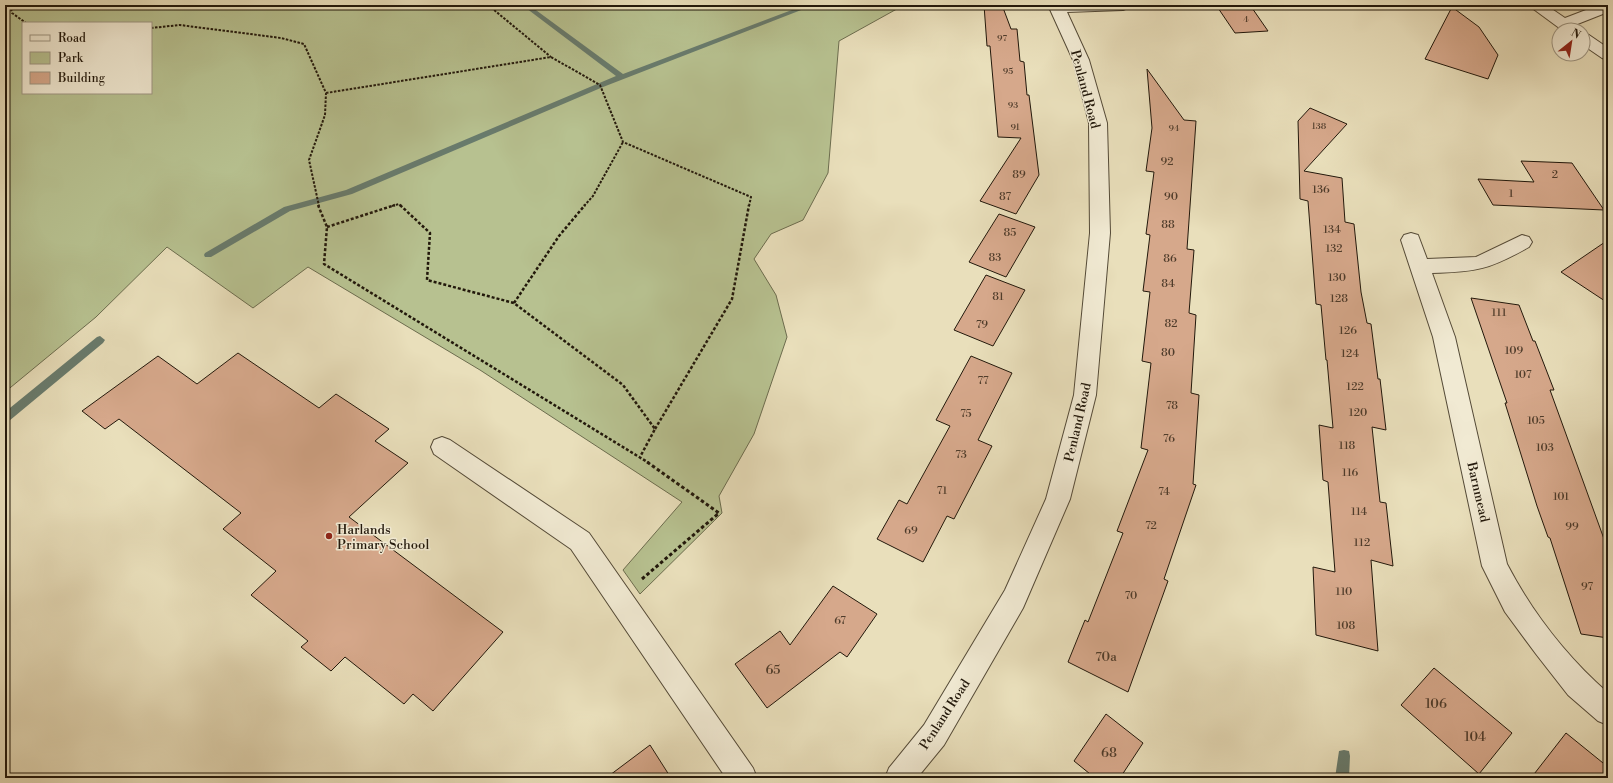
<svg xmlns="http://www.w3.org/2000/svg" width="1613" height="783" font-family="'Libre Bodoni',serif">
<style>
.green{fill:#b7c190;stroke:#6c6c4e;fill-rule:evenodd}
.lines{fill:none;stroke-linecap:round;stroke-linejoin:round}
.stream{fill:#687b6d;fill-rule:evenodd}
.building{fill:#d6a88b;stroke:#22180b}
.minor-casing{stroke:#544a37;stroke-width:2}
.path-far2{stroke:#22180b;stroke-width:2;stroke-dasharray:2.5 1.5;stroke-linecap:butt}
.path-far1{stroke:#22180b;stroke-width:2.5;stroke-dasharray:3 2;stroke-linecap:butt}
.path{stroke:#22180b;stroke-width:3;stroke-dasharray:3.5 2.5;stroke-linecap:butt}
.minor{fill:#f1ead3;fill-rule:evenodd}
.poi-dot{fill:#8f2418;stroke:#f1ead3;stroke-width:1.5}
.labels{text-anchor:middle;stroke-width:3;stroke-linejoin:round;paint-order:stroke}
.far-number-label{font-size:9px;fill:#4f3c2b}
.number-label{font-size:11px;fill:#4f3c2b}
.street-label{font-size:13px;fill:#22180b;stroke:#f1ead3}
.poi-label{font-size:13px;fill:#22180b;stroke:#f1ead3;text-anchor:start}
.near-number-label{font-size:13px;fill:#4f3c2b}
</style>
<rect width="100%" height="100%" fill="#e9dfbb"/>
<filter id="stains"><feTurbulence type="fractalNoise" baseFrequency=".005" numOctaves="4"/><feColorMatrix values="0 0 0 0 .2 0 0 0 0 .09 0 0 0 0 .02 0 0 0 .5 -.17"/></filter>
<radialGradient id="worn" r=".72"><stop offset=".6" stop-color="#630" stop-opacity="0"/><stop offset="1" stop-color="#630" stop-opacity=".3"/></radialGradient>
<path class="green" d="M 5,5 L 904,5 L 839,41 L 828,173 L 803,220 L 771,234 L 754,259 L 776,295 L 787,337 L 754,434 L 719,496 L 722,513 L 640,594 L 623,570 L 682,502 L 480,370 L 308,267 L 253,308 L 167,247 L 96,317 L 5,392 ZM 23,23 L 151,23 L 151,93 L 23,93 Z"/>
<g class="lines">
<path class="stream" d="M 522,5 L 529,5 L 623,74 L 805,5 L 814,5 L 603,87 L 352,194 L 290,211 L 211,257 L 205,257 L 204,255 L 205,253 L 284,207 L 346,190 L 616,76 Z
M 100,336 L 105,340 L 103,343 L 9,421 L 5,422 L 5,412 L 97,337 Z
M 1344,750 L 1349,751 L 1350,756 L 1349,778 L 1335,778 L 1339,751 Z"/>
</g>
<path class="building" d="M 984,5 L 1002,5 L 1011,29 L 1017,29 L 1020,61 L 1024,62 L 1027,95 L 1029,95 L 1039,175 L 1016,214 L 980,201 L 1021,138 L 998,137 L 990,46 L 987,46 Z
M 1216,5 L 1250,5 L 1268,31 L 1235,33 Z
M 1452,7 L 1479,27 L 1498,55 L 1488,79 L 1425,59 Z
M 1147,69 L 1184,120 L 1196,121 L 1187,249 L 1194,250 L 1189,313 L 1196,315 L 1191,393 L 1199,395 L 1193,484 L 1196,485 L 1164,579 L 1168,581 L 1128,692 L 1068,662 L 1085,620 L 1088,622 L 1123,533 L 1117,531 L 1148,450 L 1141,448 L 1151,363 L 1142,361 L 1150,292 L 1143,291 L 1150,235 L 1146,234 L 1154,172 L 1146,171 L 1152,128 Z
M 1310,108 L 1347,124 L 1304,171 L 1342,178 L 1345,222 L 1354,224 L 1361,292 L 1367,323 L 1371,324 L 1378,379 L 1380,379 L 1386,430 L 1372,427 L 1380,502 L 1386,503 L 1393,566 L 1371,560 L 1378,651 L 1316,635 L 1313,567 L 1335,572 L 1328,482 L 1323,480 L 1319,425 L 1333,428 L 1327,360 L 1326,360 L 1321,305 L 1316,304 L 1308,201 L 1300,199 L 1298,121 Z
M 1521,161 L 1572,163 L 1604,210 L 1493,205 L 1478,179 L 1534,182 Z
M 999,214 L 1035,227 L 1006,277 L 969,262 Z
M 1608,240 L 1608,303 L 1561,272 Z
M 986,275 L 1025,290 L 993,346 L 954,330 Z
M 1471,298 L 1519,305 L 1533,341 L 1535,341 L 1554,390 L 1550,390 L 1608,550 L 1608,638 L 1581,634 L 1550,538 L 1548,537 L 1537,506 L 1505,403 L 1507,403 Z
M 238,353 L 319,408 L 336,394 L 389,429 L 375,441 L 408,463 L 349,517 L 503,632 L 433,711 L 413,694 L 404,704 L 345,657 L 331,671 L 301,647 L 308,641 L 251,595 L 276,571 L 223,529 L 241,513 L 119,419 L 105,429 L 82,411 L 158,356 L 197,384 Z
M 971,356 L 1012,373 L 978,440 L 992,446 L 954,519 L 947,516 L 923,562 L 877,539 L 899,500 L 907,504 L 950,426 L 936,420 Z
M 833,586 L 877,614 L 847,657 L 840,652 L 767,708 L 735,664 L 780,631 L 790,645 Z
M 1434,668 L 1512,733 L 1479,774 L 1401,705 Z
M 1106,714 L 1143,743 L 1120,778 L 1095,778 L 1074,761 Z
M 1566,733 L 1608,767 L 1608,778 L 1531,778 Z
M 650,745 L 671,778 L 606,778 Z"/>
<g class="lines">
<g class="minor-casing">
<path id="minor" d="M 1048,5 L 1131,5 L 1128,8 L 1123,10 L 1067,12 L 1089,60 L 1107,123 L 1110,233 L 1096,395 L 1070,499 L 1023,608 L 944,745 L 917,778 L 885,778 L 889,768 L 924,725 L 1005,590 L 1046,499 L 1074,395 L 1090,233 L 1089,123 L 1073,60 Z
M 1528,5 L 1546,5 L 1565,18 L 1599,5 L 1608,5 L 1608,12 L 1575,25 L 1580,30 L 1562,30 Z
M 1583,33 L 1589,35 L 1608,48 L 1608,60 L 1602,58 L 1583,45 Z
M 1411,233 L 1418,235 L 1427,259 L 1476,257 L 1522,235 L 1529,237 L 1532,242 L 1529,247 C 1490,269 1477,272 1432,273 L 1455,337 L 1507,564 C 1532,612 1567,657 1608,693 L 1608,725 L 1598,721 L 1568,695 L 1536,654 L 1505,612 L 1482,566 L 1433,337 L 1401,240 L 1404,235 Z
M 442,437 L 450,440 L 589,533 L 753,768 L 757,778 L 726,778 L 571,549 L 434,454 L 431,447 L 434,440 Z"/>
</g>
<path class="path-far2" d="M 10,5 L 12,13 L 26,23
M 488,5 L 551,57
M 151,28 L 180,25 L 281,38 L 304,44 L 326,93 L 325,115 L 309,160 L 319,206
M 326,93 L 551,57 L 600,85 L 623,142 L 751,197 L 749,206
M 392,206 L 399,204 L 401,206
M 584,206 L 593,196 L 623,142"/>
<path class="path-far1" d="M 318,205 L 327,227 L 324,264 L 649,463
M 400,205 L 430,233 L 427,280 L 514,303 L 623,385 L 655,429 L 640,457
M 327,227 L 395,205
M 514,303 L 559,236 L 585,205
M 655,429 L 732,299 L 749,205"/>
<path class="path" d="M 642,579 L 719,513 L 647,462"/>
<use href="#minor" class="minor"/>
</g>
<circle class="poi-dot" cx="329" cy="536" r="4"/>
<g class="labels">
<g class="far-number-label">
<text x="1246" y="22">4</text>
<text x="1002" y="41">97</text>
<text x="1008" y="74">95</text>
<text x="1013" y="108">93</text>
<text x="1319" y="129">138</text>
<text x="1015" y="130">91</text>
<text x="1174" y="131">94</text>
</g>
<g class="number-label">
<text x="1167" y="165">92</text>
<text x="1019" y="178">89</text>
<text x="1555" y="178">2</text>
<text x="1321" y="193">136</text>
<text x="1511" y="197">1</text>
<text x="1005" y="200">87</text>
<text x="1171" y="200">90</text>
<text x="1168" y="228">88</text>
<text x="1332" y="233">134</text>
<text x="1010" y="236">85</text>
<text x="1334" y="252">132</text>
<text x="995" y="261">83</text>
<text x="1170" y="262">86</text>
<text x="1337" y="281">130</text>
<text x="1168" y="287">84</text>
<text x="998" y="300">81</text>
<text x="1339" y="302">128</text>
<text x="1499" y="316">111</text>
<text x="1171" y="327">82</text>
<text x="982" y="328">79</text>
<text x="1348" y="334">126</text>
<text x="1514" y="354">109</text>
<text x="1168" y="356">80</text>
<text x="1350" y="357">124</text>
<text x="1523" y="378">107</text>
<text x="983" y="384">77</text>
<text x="1355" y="390">122</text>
<text x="1172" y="409">78</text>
<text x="1358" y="416">120</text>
<text x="966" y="417">75</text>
<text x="1536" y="424">105</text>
<text x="1169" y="442">76</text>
<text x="1347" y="449">118</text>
<text x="1545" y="451">103</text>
<text x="961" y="458">73</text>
<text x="1350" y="476">116</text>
<text x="942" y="494">71</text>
<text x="1164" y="495">74</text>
<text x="1561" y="500">101</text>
<text x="1359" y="515">114</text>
<text x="1151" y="529">72</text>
<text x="1572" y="530">99</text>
<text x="911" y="534">69</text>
<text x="1362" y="546">112</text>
<text x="1587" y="590">97</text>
<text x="1344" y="595">110</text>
<text x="1131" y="599">70</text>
<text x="840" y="624">67</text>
<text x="1346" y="629">108</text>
</g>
<g class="street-label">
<text transform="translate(1086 89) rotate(75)" y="5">Penland Road</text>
<text transform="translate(1077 422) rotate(-77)" y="5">Penland Road</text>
<text transform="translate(1479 492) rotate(77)" y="5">Barnmead</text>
<text transform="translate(944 714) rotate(-57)" y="5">Penland Road</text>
</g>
<g class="poi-label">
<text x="337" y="534">Harlands<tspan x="337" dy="15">Primary School</tspan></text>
</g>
<g class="near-number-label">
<text x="1106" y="661">70a</text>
<text x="773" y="674">65</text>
<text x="1436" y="708">106</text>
<text x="1475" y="741">104</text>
<text x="1109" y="757">68</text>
</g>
</g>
<rect width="1613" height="783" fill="none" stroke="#e9dfbb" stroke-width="20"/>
<rect x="6" y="6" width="1601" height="771" fill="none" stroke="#22180b" stroke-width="2"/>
<rect x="10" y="10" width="1593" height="763" fill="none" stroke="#22180b"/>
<rect x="22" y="22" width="130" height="72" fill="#f1ead3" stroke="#9e9683"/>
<rect x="30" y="35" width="20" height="6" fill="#f1ead3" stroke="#9e9683"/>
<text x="58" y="42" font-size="12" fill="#22180b">Road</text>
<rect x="30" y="52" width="20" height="12" fill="#b7c190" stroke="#9e9683"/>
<text x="58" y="62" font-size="12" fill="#22180b">Park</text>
<rect x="30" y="72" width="20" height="12" fill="#d6a88b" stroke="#9e9683"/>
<text x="58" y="82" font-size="12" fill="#22180b">Building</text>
<g transform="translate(1571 42) rotate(30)"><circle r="19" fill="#f1ead3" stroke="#9e9683"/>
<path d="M0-3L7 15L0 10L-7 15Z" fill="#8f2418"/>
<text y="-6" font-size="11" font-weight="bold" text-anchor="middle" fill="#22180b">N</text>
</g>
<rect width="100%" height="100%" filter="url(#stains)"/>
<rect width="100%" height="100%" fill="url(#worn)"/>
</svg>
